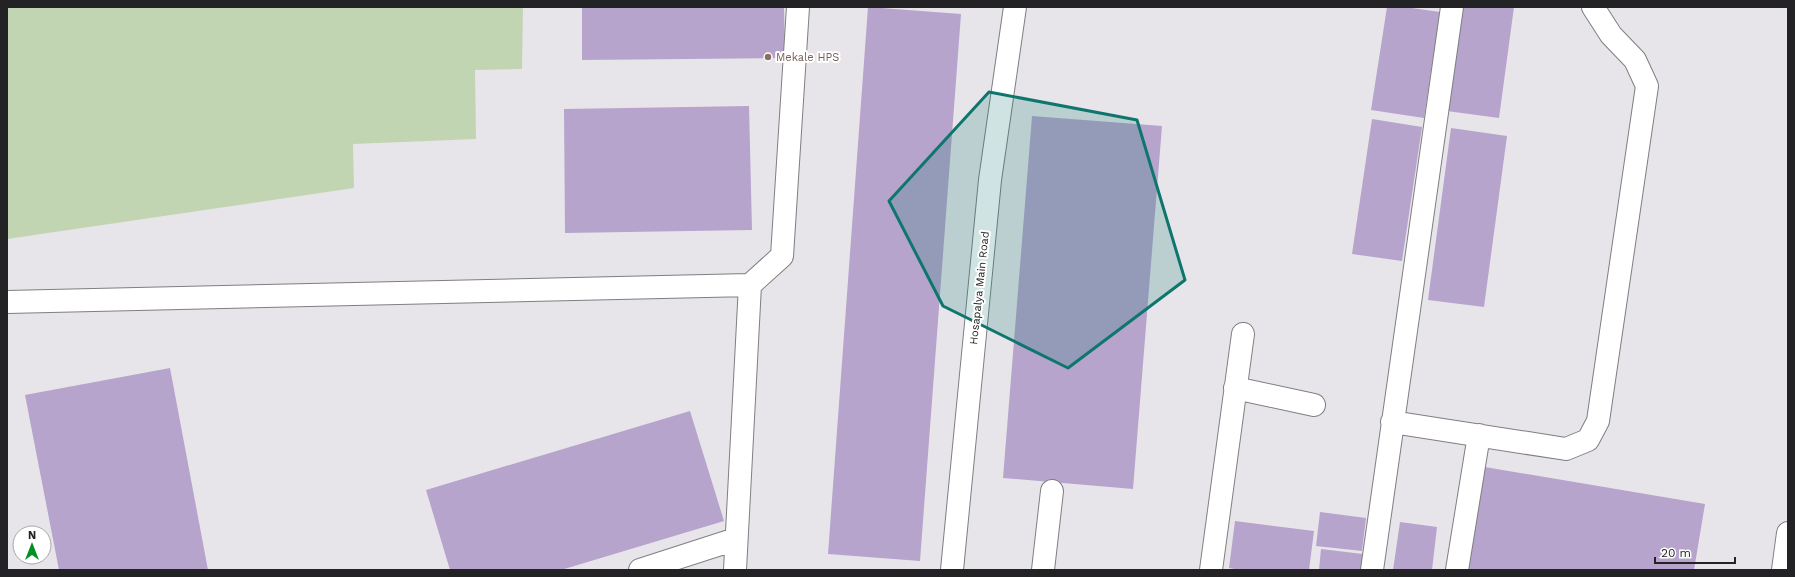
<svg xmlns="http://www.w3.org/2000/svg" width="1795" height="577" font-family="'Work Sans',sans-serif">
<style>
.green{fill:#c2d5b3}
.building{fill:#b6a4cc}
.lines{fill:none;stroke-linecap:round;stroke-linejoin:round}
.minor-casing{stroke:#7f7e81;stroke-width:24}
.minor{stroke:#fff;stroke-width:22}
.marked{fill:#0f766e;fill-opacity:0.2;stroke:#0f766e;stroke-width:3;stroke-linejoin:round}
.education-dot{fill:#8d6e63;stroke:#fff;stroke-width:1.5}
.labels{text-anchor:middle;stroke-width:4;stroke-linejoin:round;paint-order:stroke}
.education-label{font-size:11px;fill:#785e54;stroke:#fff;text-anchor:start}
.street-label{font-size:11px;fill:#232224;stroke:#fff}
</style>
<rect width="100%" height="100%" fill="#e7e5ea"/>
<path class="green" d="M 7,7 L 523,7 L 522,69 L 475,70 L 476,139 L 353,144 L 354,188 L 7,239 Z"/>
<path class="building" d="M 582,7 L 784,7 L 785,58 L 582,60 Z
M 868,7 L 961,14 L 920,561 L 828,554 Z
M 1387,7 L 1405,7 L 1440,12 L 1424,118 L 1371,110 Z
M 1461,7 L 1514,7 L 1499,118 L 1447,111 Z
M 749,106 L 752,230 L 565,233 L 564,109 Z
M 1032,116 L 1162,126 L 1133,489 L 1003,478 Z
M 1372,119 L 1422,127 L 1402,261 L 1352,254 Z
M 1451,128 L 1507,136 L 1484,307 L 1428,300 Z
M 170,368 L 208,570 L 59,570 L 25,395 Z
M 690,411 L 724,521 L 561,570 L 450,570 L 426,490 Z
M 1485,467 L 1705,504 L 1694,570 L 1467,570 Z
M 1320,512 L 1366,518 L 1362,551 L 1316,546 Z
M 1235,521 L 1314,531 L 1309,570 L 1240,570 L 1229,568 Z
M 1400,522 L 1437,527 L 1432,570 L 1393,570 Z
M 1321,549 L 1363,554 L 1361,570 L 1319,570 Z"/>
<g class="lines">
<g class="minor-casing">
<path id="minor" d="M 750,285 L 782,256 L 798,7
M 7,302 L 750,285 L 735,570
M 1235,388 L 1314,405
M 1392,422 L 1566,449 L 1588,440 L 1598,421 L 1647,86 L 1635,60 L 1611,35 L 1593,7
M 640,570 L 736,539
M 952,570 L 990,180 L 1015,7
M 1043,570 L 1052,491
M 1211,570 L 1243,334
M 1372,570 L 1452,7
M 1457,570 L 1479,435
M 1783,570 L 1788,533"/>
</g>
<use href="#minor" class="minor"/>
</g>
<path class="marked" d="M 989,92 L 1137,120 L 1185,280 L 1068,368 L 943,306 L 889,201 Z"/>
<circle class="education-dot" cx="768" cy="57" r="4"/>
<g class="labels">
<g class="education-label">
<text x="776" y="61">Mekale HPS</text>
</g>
<g class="street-label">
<text transform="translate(979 288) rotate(-84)" y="4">Hosapalya Main Road</text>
</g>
</g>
<rect width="1795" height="577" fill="none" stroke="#232224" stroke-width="16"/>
<g transform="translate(32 545)"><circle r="19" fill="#ffffff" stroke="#a7a7a7"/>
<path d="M0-3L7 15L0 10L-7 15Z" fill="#039022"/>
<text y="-6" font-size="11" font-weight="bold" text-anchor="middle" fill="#232224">N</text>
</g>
<path d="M1655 557v6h80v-6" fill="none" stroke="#232224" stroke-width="2"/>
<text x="1661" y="557" font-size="12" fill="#232224" stroke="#ffffff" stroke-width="3" paint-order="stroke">20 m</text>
</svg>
